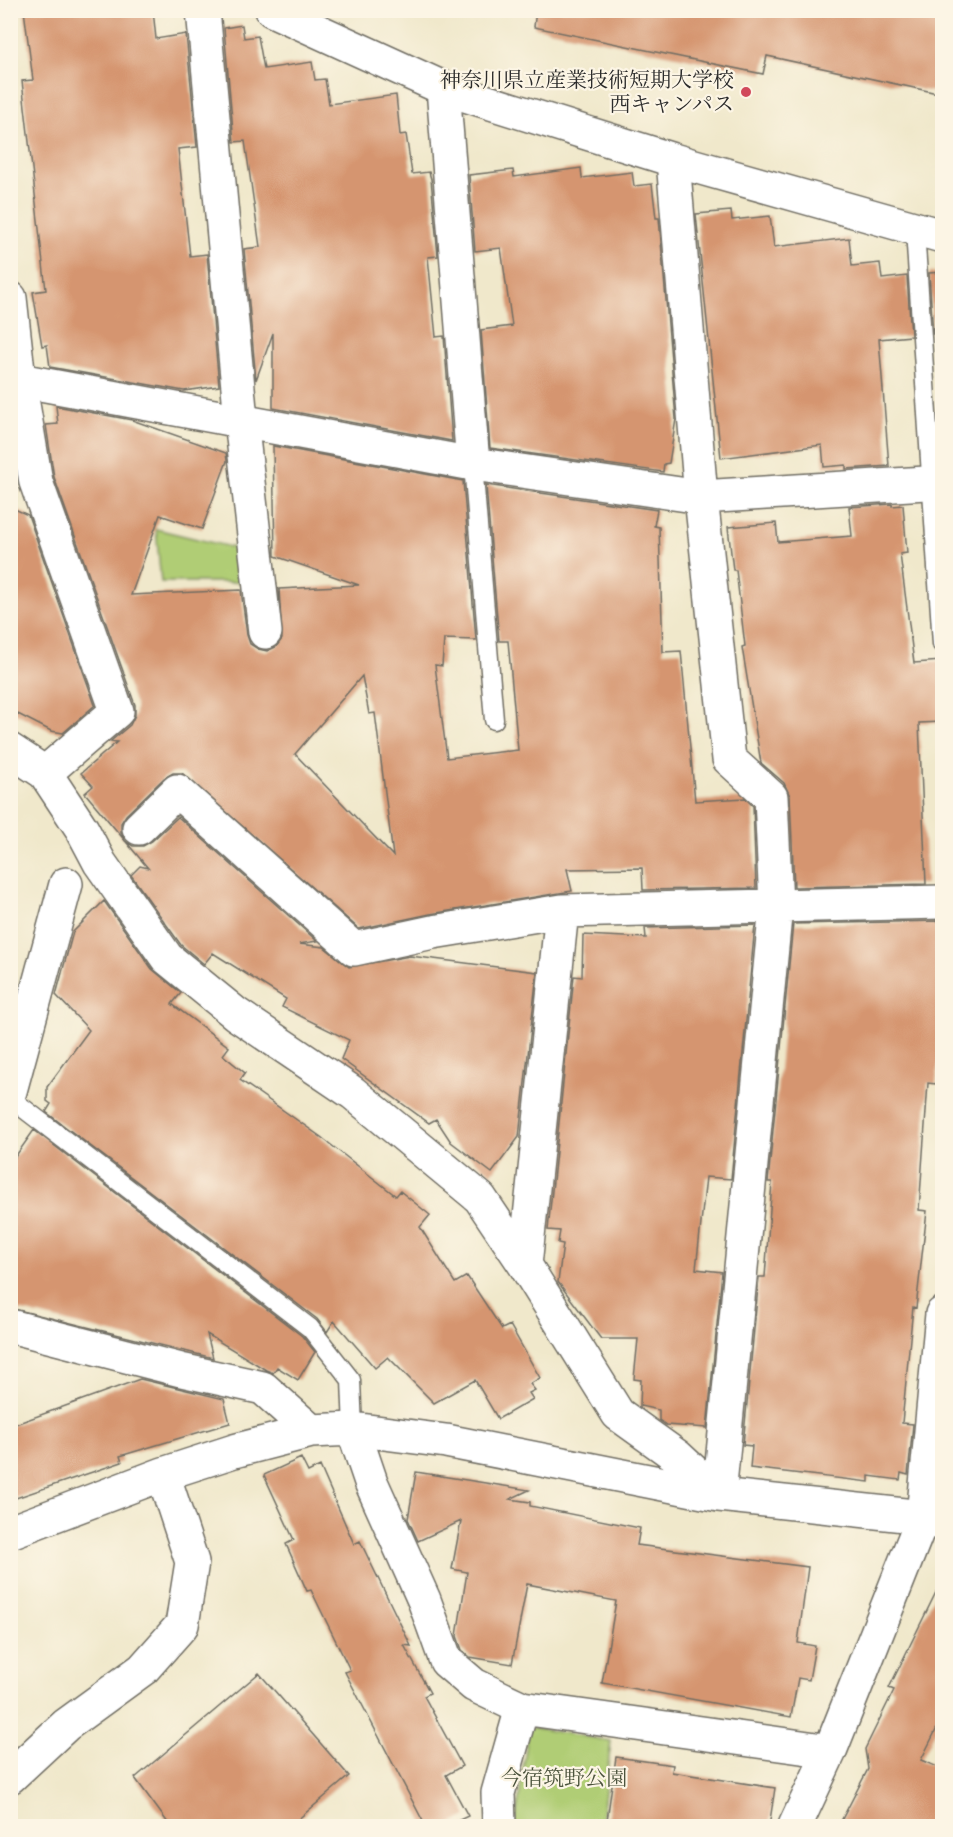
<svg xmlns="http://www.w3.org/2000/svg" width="953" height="1837" font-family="'IM FELL Great Primer','Noto Serif JP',serif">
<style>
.green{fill:#b0cd74;stroke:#6e7c50;stroke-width:1.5}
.building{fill:#d59570;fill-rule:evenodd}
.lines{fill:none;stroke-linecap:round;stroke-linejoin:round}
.service-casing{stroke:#706d63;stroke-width:21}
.minor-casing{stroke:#706d63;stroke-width:36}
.service{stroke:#fff;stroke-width:18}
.minor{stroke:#fff;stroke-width:33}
.poi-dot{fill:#d1495b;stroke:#fcf5e5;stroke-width:2}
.labels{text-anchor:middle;stroke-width:4.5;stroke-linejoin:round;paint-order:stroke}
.poi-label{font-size:21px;fill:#2b2b2b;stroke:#fcf5e5;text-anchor:end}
.park-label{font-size:21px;fill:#4c543d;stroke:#fcf5e5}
</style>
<rect width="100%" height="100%" fill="#fcf5e5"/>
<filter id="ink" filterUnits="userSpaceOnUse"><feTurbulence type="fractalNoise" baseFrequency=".0167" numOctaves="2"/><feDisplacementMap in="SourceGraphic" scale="12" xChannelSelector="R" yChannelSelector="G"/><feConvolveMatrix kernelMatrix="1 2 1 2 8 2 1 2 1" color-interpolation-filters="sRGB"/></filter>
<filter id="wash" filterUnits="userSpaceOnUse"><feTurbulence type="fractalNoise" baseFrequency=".008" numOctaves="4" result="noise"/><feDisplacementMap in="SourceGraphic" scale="24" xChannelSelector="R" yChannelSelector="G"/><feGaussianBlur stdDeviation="1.35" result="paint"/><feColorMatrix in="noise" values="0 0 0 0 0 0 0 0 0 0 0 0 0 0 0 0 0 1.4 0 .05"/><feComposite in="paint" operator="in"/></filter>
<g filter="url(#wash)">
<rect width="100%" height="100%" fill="#f0e8cb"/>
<path class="green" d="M 156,529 L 239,549 L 244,582 L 161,582 Z
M 529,1727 L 611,1741 L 601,1826 L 515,1826 Z"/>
<g id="blocks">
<path class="building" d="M 24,10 L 153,10 L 156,39 L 186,34 L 197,147 L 178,149 L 190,256 L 207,254 L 219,386 L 184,391 L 50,367 L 47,345 L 42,346 L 33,292 L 46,290 L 22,81 L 33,80 Z
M 536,10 L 942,10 L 942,94 L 767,56 L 763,74 L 534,27 Z
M 242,25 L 244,38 L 258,36 L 264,69 L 312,62 L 315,80 L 325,79 L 329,104 L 396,95 L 400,135 L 406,134 L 412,174 L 429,172 L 431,179 L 438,256 L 428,257 L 436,337 L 444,336 L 452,441 L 273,408 L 273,333 L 256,380 L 244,249 L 260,247 L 245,141 L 234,142 L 224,28 Z
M 581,168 L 582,178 L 632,172 L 634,186 L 652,184 L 656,218 L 659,218 L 676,419 L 669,463 L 664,464 L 663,472 L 490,448 L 481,330 L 512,326 L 501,248 L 475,251 L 469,175 L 513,170 L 514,177 Z
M 731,211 L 732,220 L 770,216 L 774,247 L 849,238 L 852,266 L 880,263 L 882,279 L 907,276 L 911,336 L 879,339 L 889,466 L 846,469 L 846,465 L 824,467 L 822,445 L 721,458 L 696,214 Z
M 942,272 L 942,334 L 933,334 L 929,273 Z
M 56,406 L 132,420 L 226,453 L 227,461 L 202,529 L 160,515 L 131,595 L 241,590 L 247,635 L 250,644 L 258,649 L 267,651 L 276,647 L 282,639 L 279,589 L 359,585 L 275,556 L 273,446 L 463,481 L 476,640 L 444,639 L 442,666 L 435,665 L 447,758 L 518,750 L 508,641 L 499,641 L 486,485 L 657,510 L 654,526 L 659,527 L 663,652 L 681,651 L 695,801 L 745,798 L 753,806 L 756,888 L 643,890 L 642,868 L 567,869 L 572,891 L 430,914 L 359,929 L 182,773 L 173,773 L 164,778 L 126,815 L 121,823 L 121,832 L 125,841 L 133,846 L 143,846 L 152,841 L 178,817 L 317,941 L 299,944 L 324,947 L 349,967 L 410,956 L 537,972 L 519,1137 L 492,1173 L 451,1142 L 436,1119 L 429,1123 L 341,1059 L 349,1040 L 282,1007 L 286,999 L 213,953 L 204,964 L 181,945 L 131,875 L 140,866 L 148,868 L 85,793 L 93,786 L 81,773 L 117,742 L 111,741 L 130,725 L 135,715 L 135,705 L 54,477 L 46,425 L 58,424 ZM 362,676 L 369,714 L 375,713 L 393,856 L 295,754 Z
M 892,504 L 892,506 L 903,505 L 907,553 L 900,554 L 914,663 L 942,661 L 942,722 L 919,723 L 926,884 L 794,887 L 790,796 L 784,783 L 761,763 L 742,647 L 745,646 L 736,570 L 733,570 L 728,527 L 776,523 L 778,542 L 852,536 L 849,507 Z
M 10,507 L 28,515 L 95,705 L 63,733 L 51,731 L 10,710 Z
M 104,901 L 152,969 L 181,993 L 172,1004 L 229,1047 L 223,1055 L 245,1073 L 240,1080 L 321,1137 L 396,1196 L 400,1191 L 430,1215 L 420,1227 L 455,1283 L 467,1276 L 502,1329 L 510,1325 L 540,1378 L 530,1384 L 535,1390 L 529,1393 L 533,1399 L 498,1419 L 475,1380 L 434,1403 L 388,1357 L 375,1368 L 334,1321 L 327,1332 L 317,1319 L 46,1112 L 51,1104 L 47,1101 L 47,1087 L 89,1030 L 56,995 L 73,932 Z
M 942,921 L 942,1031 L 936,1084 L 928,1083 L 919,1210 L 927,1211 L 916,1308 L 913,1307 L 902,1423 L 913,1424 L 908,1475 L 901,1473 L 900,1480 L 869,1476 L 869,1482 L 750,1468 L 752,1446 L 743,1445 L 759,1277 L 765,1277 L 772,1182 L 768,1182 L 793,924 Z
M 755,925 L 731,1179 L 706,1177 L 696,1269 L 722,1272 L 707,1428 L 666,1425 L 659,1420 L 659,1410 L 640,1406 L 641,1380 L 634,1379 L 638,1339 L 601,1339 L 558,1282 L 563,1244 L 558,1243 L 560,1231 L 548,1230 L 574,976 L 582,977 L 583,935 L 646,938 L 645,928 Z
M 34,1130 L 302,1336 L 315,1352 L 298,1380 L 277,1367 L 273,1373 L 266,1370 L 207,1334 L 213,1358 L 10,1308 L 10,1164 Z
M 140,1379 L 224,1399 L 230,1423 L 120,1456 L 122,1462 L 10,1500 L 10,1426 Z
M 301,1458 L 308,1472 L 320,1466 L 354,1544 L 360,1541 L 411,1646 L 404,1645 L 430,1693 L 424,1696 L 462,1766 L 446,1775 L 468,1816 L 445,1827 L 426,1827 L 345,1672 L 350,1670 L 311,1590 L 307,1591 L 286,1544 L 294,1540 L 264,1475 Z
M 416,1472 L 529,1490 L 510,1499 L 530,1502 L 530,1506 L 640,1528 L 637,1545 L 808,1567 L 798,1643 L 815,1646 L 809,1680 L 798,1678 L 791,1717 L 602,1683 L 616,1601 L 527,1584 L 512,1664 L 470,1657 L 462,1650 L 457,1636 L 467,1572 L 452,1569 L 461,1521 L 418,1541 L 408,1519 Z
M 942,1580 L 942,1718 L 921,1760 L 942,1769 L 942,1827 L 838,1827 L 868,1769 L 865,1749 L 894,1690 L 889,1688 Z
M 259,1673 L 349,1776 L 289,1827 L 171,1827 L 135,1778 Z
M 616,1757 L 673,1765 L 672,1772 L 775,1788 L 769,1827 L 649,1827 L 607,1820 Z"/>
</g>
</g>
<g filter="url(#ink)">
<use href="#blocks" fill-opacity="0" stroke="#706d63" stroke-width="1.5"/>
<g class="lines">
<g class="service-casing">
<path id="service" d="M 915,230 L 942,644
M 473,464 L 494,720
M 10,1098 L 310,1328 L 351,1380 L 353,1429"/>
</g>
<g class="minor-casing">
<path id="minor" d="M 203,10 L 241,420 L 265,632
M 272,10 L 443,88 L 673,160 L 942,236
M 443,88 L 473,464
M 673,160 L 701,497 L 729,759 L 771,797 L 776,906 L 719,1495
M 10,298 L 19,380 L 36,482 L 117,711 L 45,773
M 19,380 L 473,464 L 701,497 L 942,482
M 10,750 L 45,773 L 82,829 L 100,863 L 167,958 L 236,1014 L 353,1093 L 480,1198 L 525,1265 L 618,1414 L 678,1457 L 719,1495
M 139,828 L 177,791 L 354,949 L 433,932 L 562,911 L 942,902
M 10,1091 L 66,884
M 525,1265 L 562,911
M 10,1326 L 181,1370 L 263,1388 L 311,1431
M 353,1429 L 371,1482 L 424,1600 L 446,1661 L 474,1685 L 522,1708 L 498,1793 L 499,1826
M 10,1532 L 163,1474 L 234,1451 L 311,1431 L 353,1429 L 446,1441 L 719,1495 L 923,1517 L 942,1524
M 522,1708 L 830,1751
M 10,1777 L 66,1725 L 143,1669 L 182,1625 L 192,1562 L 163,1474
M 795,1826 L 830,1751 L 923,1517 L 942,1314"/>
</g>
<use href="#service" class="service"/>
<use href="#minor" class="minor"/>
</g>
</g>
<circle class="poi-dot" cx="746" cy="92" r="6"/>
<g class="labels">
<g class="poi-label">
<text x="734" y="87">神奈川県立産業技術短期大学校<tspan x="734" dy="24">西キャンパス</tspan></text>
</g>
<g class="park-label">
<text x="564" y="1785">今宿筑野公園</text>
</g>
</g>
<rect width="953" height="1837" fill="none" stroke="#fcf5e5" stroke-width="36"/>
</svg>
